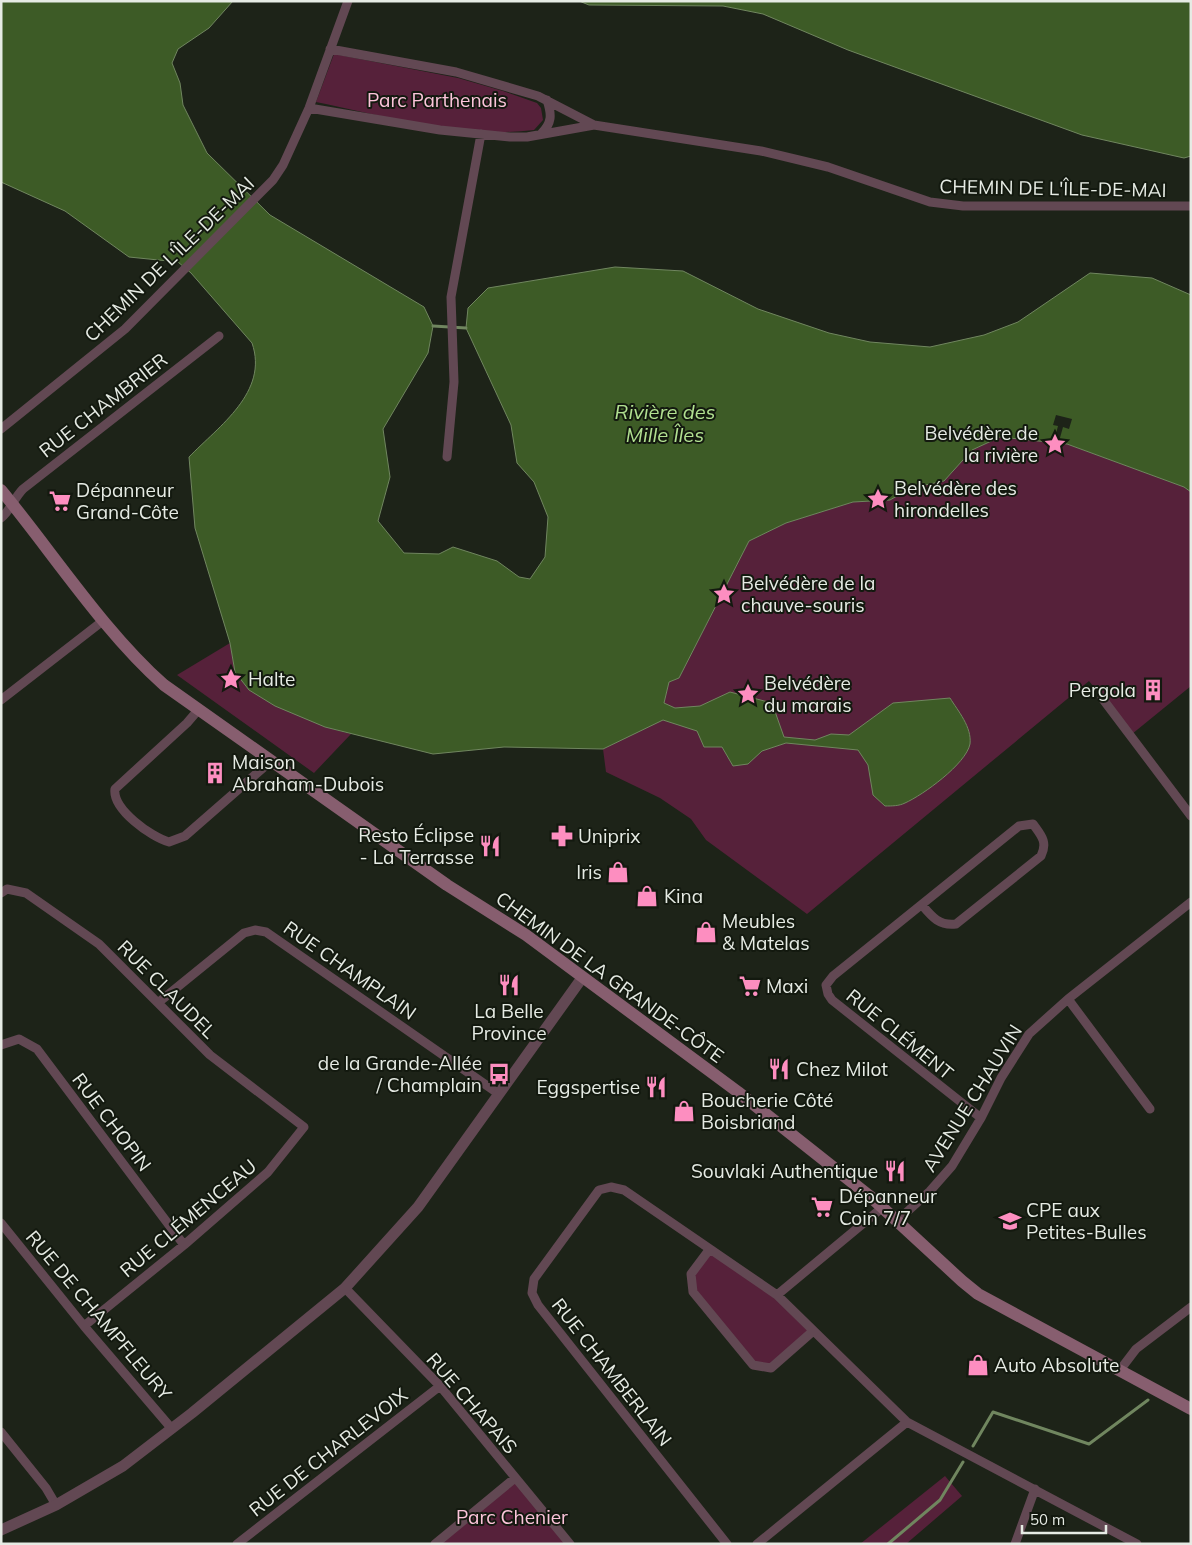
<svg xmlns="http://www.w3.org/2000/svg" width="1192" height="1545" font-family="Mulish,sans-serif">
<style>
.green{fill:#56213a}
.water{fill:#3d5b26;stroke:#70865f}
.pier{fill:#1d2318}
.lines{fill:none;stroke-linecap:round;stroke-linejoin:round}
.stream{stroke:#70865f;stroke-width:3}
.minor{stroke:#624853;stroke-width:9}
.tertiary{stroke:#624853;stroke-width:11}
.secondary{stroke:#875e6f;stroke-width:12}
.labels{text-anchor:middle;stroke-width:4;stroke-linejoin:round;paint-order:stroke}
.park-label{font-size:19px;fill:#fcc4da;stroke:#13190f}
.street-label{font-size:19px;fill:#e6ebe4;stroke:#13190f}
.poi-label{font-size:19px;fill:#e6ebe4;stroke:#13190f;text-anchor:start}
.water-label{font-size:20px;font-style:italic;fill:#b2e191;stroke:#13190f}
</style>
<rect width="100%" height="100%" fill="#1d2318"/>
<path class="green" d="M 334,54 L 458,78 L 503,91 L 537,103 L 541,108 L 543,120 L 534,130 C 462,139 386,116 316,102 Z
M 1000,437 L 1067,444 L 1184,487 L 1191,492 L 1191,686 L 1132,734 L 1089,681 L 807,914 L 706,840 L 691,819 L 660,798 L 606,772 L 603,749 L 628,736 L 664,703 L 669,682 L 679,678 L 749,541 L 786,523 L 853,502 L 890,500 L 911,488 L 944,481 L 972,450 Z
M 230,643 L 235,672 L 325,727 L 351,734 L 314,773 L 177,675 Z
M 709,1250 L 777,1295 L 812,1332 L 771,1368 L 753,1365 L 693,1292 L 691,1274 Z
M 945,1476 L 962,1496 L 906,1544 L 860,1544 Z
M 515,1478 L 570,1544 L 435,1544 Z"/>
<path class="water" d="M 1,1 L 233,1 L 209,28 L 178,49 L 172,63 L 180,83 L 183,105 L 207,153 L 270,215 L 424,307 L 433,326 L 428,353 L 383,429 L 390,477 L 378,521 L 404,553 L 439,554 L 453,547 L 497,561 L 519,577 L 530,579 L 545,557 L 548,517 L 534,482 L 517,463 L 511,425 L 466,328 L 468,308 L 488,288 L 615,267 L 683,271 L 758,309 L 829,333 L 870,342 L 930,347 L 984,335 L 1018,322 L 1090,273 L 1152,278 L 1191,295 L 1191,492 L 1184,487 L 1067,444 L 1000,437 L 972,450 L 944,481 L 911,488 L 890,500 L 853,502 L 786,523 L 749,541 L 679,678 L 669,682 L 664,703 L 675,708 L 700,706 L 730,692 L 772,703 L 784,737 L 815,740 L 831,734 L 849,735 L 893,703 L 950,698 C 958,711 972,727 970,744 C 966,764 923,795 905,803 C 899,806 892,806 885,806 L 873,795 L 868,765 L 858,750 L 786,743 L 762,751 L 748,764 L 733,766 L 722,747 L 704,747 L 697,731 L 663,720 L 603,749 L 504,747 L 433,754 L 325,727 L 275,706 L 249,690 L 235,672 L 230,643 L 195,528 L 189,457 C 219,426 269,392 252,343 L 191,273 L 178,262 L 129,257 L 65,211 L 1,182 Z
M 579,1 L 1191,1 L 1191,156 L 1184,158 L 1082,135 L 848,50 L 763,14 L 723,6 L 589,5 Z"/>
<path class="pier" d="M 1056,415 L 1072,419 L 1069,429 L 1063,427 L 1058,445 L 1053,445 L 1058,426 L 1053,425 Z"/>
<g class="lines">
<path class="stream" d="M 433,326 L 466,328
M 973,1446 L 993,1412 L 1089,1444 L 1148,1400
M 888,1544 L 940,1500 L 963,1462"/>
<path class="minor" d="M 309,108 L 440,130 L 510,137 L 527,137 L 594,125 L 538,96 L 456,72 L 330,49
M 594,125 L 761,151 L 828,167 L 930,202 L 963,206 L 1191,206
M 541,134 C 552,123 552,115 547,100
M 1,429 L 125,329 L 273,180 L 283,165 L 309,108 L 348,1
M 447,457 L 454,382 L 451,297 L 481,134
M 1,518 C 11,510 14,498 23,489 L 219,336
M 1102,698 L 1191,816
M 1,700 L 104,620
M 199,709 L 187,723 L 115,789 C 112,809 151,837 169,842 L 185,836 L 271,761
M 1,893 L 7,889 L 26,893 L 99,944 L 210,1055 L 304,1127 L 268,1172 L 184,1245 L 84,1326
M 922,905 C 932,917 939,926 956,924 L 1041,856 C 1048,842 1041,835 1033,824 L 1019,826 L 833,976 L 826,985 L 828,994 L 832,1000 L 981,1118
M 1068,999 L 1150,1109
M 159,1002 L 244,933 L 255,930 L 266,932 L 499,1094
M 1,1045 L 19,1039 L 37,1049 L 184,1245
M 898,1220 L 930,1191 L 952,1166 L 981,1118 L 1001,1078 L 1029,1034 L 1068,999 L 1191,902
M 1,1223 L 84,1326 L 172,1429
M 709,1250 L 691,1274 L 693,1292 L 753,1365 L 771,1368 L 812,1332
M 345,1288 L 440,1386 L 570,1544
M 777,1295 L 883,1207
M 1120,1370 L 1136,1349 L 1191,1307
M 1,1432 L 46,1488 L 56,1505
M 237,1544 L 440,1386
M 435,1544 L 515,1478
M 727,1544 L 538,1305 L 532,1293 L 534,1279 L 599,1190 L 611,1187 L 624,1190 L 777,1295 L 907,1422 L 1137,1544
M 757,1544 L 907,1422
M 1015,1544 L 1035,1489"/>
<path class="tertiary" d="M 1,1530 L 56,1505 L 123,1466 L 192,1413 L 345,1288 L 418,1207 L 582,978"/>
<path class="secondary" d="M 1,490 C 53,553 104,632 164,685 L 447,885 L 526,935 L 738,1092 L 872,1198 L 962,1281 L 978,1294 L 1191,1409"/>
</g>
<defs>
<g id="sight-bare" transform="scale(1.725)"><path d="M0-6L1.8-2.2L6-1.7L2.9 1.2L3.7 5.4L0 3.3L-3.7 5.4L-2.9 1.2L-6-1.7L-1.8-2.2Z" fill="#fd8ec0" stroke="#13190f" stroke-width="2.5" paint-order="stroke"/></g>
<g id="supermarket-bare" transform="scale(1.725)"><path d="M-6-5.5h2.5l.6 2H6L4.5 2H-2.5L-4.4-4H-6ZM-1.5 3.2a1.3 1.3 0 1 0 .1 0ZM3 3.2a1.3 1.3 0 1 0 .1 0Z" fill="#fd8ec0" stroke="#13190f" stroke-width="2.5" paint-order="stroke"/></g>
<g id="building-bare" transform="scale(1.725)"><path d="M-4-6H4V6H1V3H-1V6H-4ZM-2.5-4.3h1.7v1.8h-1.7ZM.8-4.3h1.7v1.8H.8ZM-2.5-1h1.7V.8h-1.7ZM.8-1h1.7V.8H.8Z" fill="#fd8ec0" stroke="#13190f" stroke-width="2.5" paint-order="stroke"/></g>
<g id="pharmacy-bare" transform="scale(1.725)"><path d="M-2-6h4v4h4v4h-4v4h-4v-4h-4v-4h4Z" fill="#fd8ec0" stroke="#13190f" stroke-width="2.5" paint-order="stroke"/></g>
<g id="restaurant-bare" transform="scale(1.725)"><path d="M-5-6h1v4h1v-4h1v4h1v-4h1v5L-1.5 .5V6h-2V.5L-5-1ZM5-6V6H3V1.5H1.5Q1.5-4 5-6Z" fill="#fd8ec0" stroke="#13190f" stroke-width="2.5" paint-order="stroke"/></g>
<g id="shop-bare" transform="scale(1.725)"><path d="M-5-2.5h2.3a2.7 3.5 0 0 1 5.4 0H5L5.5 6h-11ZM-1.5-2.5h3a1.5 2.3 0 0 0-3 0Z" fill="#fd8ec0" stroke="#13190f" stroke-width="2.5" paint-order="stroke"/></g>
<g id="bus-bare" transform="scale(1.725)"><path d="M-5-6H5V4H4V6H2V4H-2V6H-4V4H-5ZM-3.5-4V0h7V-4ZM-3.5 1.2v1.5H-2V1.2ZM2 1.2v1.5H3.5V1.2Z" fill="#fd8ec0" stroke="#13190f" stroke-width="2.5" paint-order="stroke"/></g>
<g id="school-bare" transform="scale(1.725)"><path d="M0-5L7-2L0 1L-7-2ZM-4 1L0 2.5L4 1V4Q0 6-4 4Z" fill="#fd8ec0" stroke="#13190f" stroke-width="2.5" paint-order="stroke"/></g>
</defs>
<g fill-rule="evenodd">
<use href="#sight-bare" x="1055" y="444"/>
<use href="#sight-bare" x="878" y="499"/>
<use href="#supermarket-bare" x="60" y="501"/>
<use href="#sight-bare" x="724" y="594"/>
<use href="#sight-bare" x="231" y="679"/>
<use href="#building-bare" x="1153" y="690"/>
<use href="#sight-bare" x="748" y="694"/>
<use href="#building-bare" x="215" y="773"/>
<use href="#pharmacy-bare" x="562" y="836"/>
<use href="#restaurant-bare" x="490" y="846"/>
<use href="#shop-bare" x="618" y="872"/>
<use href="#shop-bare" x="647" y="896"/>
<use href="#shop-bare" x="706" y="932"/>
<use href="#restaurant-bare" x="509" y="985"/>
<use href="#supermarket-bare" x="750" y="986"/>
<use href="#restaurant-bare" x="779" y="1069"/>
<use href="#bus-bare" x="499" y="1074"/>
<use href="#restaurant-bare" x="656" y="1087"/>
<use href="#shop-bare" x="684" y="1111"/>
<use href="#restaurant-bare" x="895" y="1171"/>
<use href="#supermarket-bare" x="822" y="1207"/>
<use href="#school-bare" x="1010" y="1221"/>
<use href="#shop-bare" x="978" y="1365"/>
</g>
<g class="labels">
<g class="park-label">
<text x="437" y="107">Parc Parthenais</text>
<text x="512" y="1524">Parc Chenier</text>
</g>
<g class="street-label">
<text transform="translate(1053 188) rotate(1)" y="7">CHEMIN DE L'ÎLE-DE-MAI</text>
<text transform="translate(169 259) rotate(-44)" y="7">CHEMIN DE L'ÎLE-DE-MAI</text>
<text transform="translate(103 405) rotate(-38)" y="7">RUE CHAMBRIER</text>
<text transform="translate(350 970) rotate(35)" y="7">RUE CHAMPLAIN</text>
<text transform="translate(610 977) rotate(36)" y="7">CHEMIN DE LA GRANDE-CÔTE</text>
<text transform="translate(167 989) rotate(45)" y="7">RUE CLAUDEL</text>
<text transform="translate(900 1034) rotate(39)" y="7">RUE CLÉMENT</text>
<text transform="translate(972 1098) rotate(-58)" y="7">AVENUE CHAUVIN</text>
<text transform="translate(112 1122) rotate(53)" y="7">RUE CHOPIN</text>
<text transform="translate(188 1218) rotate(-40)" y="7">RUE CLÉMENCEAU</text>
<text transform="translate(99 1315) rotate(50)" y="7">RUE DE CHAMPFLEURY</text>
<text transform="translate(612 1372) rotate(52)" y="7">RUE CHAMBERLAIN</text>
<text transform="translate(472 1403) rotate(49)" y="7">RUE CHAPAIS</text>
<text transform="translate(328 1452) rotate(-38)" y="7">RUE DE CHARLEVOIX</text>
</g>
<g class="poi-label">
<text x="1038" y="440" text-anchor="end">Belvédère de<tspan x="1038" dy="22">la rivière</tspan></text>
<text x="894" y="495">Belvédère des<tspan x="894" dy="22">hirondelles</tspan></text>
<text x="76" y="497">Dépanneur<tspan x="76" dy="22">Grand-Côte</tspan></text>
<text x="741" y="590">Belvédère de la<tspan x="741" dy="22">chauve-souris</tspan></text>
<text x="248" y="686">Halte</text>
<text x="764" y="690">Belvédère<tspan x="764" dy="22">du marais</tspan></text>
<text x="1136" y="697" text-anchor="end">Pergola</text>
<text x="232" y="769">Maison<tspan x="232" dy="22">Abraham-Dubois</tspan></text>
<text x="474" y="842" text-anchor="end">Resto Éclipse<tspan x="474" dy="22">- La Terrasse</tspan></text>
<text x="578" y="843">Uniprix</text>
<text x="602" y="879" text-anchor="end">Iris</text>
<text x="664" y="903">Kina</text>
<text x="722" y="928">Meubles<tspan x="722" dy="22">&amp; Matelas</tspan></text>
<text x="766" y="993">Maxi</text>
<text x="509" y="1018" text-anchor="middle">La Belle<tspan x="509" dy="22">Province</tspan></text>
<text x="482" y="1070" text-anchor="end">de la Grande-Allée<tspan x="482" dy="22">/ Champlain</tspan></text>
<text x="796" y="1076">Chez Milot</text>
<text x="640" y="1094" text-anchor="end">Eggspertise</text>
<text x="701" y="1107">Boucherie Côté<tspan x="701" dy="22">Boisbriand</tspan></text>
<text x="878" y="1178" text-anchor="end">Souvlaki Authentique</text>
<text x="839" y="1203">Dépanneur<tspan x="839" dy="22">Coin 7/7</tspan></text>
<text x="1026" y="1217">CPE aux<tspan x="1026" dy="22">Petites-Bulles</tspan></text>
<text x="994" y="1372">Auto Absolute</text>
</g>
<g class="water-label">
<text x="665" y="419">Rivière des<tspan x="665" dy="23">Mille Îles</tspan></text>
</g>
</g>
<rect width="1192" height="1545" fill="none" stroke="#e6ebe4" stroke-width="5"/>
<path d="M1022 1525v8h84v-8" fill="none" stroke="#e6ebe4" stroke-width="2.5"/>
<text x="1030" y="1525" font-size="15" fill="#e6ebe4" stroke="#13190f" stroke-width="4" paint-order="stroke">50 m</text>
</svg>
